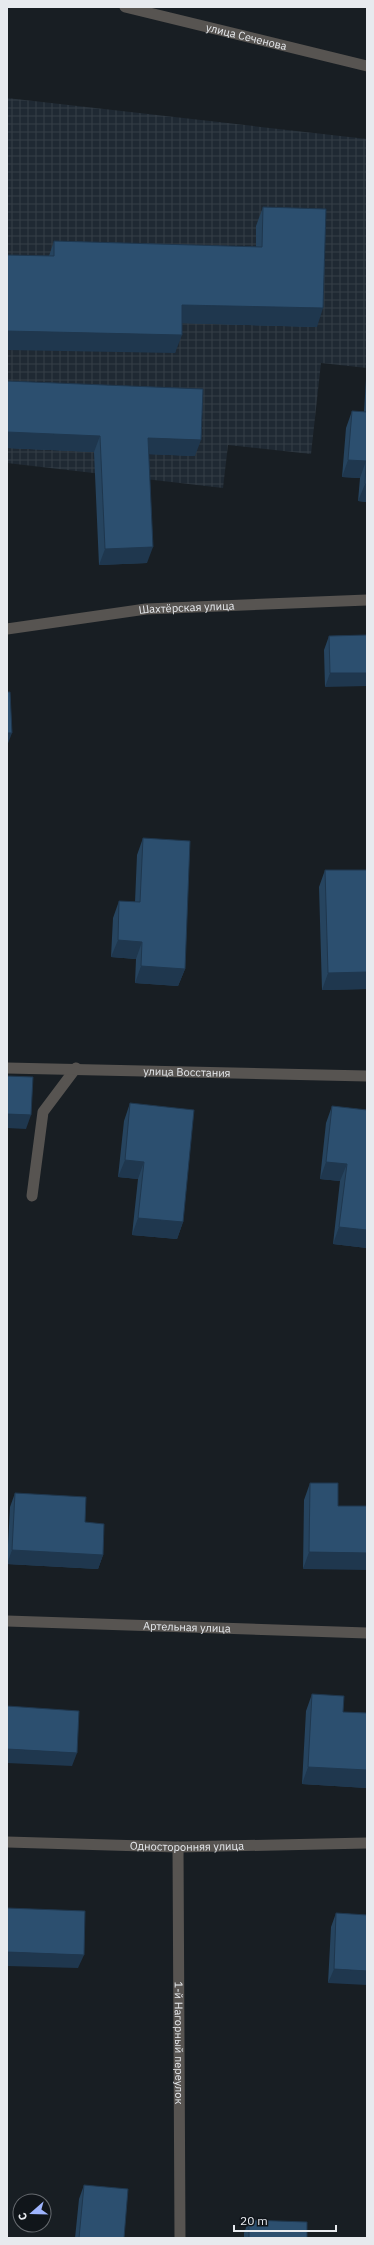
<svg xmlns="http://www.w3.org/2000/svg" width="374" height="2245" font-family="'IBM Plex Sans',sans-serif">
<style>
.industrial{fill:url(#industrial-grid)}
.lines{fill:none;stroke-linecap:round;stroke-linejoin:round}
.service{stroke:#575451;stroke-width:11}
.minor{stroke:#575451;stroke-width:11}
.wall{fill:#26445f}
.shaded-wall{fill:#1f374e}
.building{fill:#2c4f6f;stroke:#1f374e}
.labels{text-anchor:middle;stroke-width:4;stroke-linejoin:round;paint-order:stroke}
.street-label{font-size:11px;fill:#e7eaee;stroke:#10151a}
</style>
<defs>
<pattern id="industrial-grid" width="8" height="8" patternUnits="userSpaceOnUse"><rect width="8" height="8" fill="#1f2933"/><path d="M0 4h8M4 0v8" fill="none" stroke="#353e47"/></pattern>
</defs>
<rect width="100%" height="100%" fill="#181e23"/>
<path class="industrial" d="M 7,98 L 367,139 L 367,368 L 321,363 L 311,454 L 228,445 L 223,488 L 7,463 Z"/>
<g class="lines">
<g class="service">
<path id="s1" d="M 125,7 L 367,66"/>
<path d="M 32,1196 L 43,1112 L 76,1068"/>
</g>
<g class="minor">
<path id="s2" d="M 7,629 L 146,609 L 367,600"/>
<path id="s3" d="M 7,1068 L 367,1076"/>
<path id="s4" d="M 7,1621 L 367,1633"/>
<path id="s5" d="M 7,1842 L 178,1847 L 367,1843"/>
<path id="s6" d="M 178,1847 L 180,2238"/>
</g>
</g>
<path class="wall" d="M 263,207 L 317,327 L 182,323 L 175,353 L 49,256 L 54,241 L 256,247 L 256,226 Z
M 367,376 L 367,502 L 358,501 L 360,478 L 342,477 L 346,428 L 352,411 L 364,412 L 366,379 Z
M 7,381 L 195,456 L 149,454 L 147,563 L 99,565 L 94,452 L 7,448 Z
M 367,635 L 325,687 L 324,650 L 329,636 Z
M 143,838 L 185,969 L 178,986 L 135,983 L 136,959 L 111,957 L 113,918 L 119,901 L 135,902 L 137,855 Z
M 325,870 L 367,870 L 367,989 L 322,990 L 319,887 Z
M 130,1103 L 183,1222 L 177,1239 L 132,1235 L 138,1179 L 118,1177 L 124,1121 Z
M 332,1106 L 367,1110 L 367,1248 L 333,1244 L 340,1181 L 320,1179 L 326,1123 Z
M 310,1483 L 338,1506 L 303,1569 L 304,1500 Z
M 15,1493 L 85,1522 L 103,1555 L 98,1569 L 7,1564 L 10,1507 Z
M 312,1694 L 343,1712 L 367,1713 L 367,1788 L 302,1784 L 306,1711 Z
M 336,1913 L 367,1915 L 328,1983 L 331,1927 Z
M 84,2185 L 124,2238 L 75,2238 L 79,2199 Z
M 249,2220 L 307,2238 L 244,2238 L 244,2233 Z"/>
<path class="shaded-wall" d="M 182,305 L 323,308 L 317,327 L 175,323 Z
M 7,331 L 182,335 L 175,353 L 7,350 Z
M 7,432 L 100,436 L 94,452 L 7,448 Z
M 148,438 L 201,440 L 195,456 L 142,454 Z
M 348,460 L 366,461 L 360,478 L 342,477 Z
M 365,484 L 367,484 L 367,502 L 358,501 Z
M 153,547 L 147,563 L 99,565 L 105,549 Z
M 330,673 L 367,673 L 367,686 L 325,687 Z
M 7,733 L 12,733 L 7,746 Z
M 118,940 L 142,942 L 136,959 L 111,957 Z
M 141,966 L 185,969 L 178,986 L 135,983 Z
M 367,972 L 367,989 L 322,990 L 328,973 Z
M 7,1114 L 31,1115 L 26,1129 L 7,1128 Z
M 125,1160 L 144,1162 L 138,1179 L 118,1177 Z
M 326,1162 L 347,1164 L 340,1181 L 320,1179 Z
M 138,1218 L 183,1222 L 177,1239 L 132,1235 Z
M 339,1227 L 367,1230 L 367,1248 L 333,1244 Z
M 12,1550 L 103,1555 L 98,1569 L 7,1564 Z
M 309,1552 L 367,1553 L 367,1570 L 303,1569 Z
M 7,1749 L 77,1753 L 72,1766 L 7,1763 Z
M 308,1767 L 367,1770 L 367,1788 L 302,1784 Z
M 7,1952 L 84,1955 L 78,1968 L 7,1966 Z
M 334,1969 L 367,1971 L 367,1985 L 328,1983 Z"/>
<path class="building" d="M 263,207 L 326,209 L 323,308 L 182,305 L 182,335 L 7,331 L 7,255 L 54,256 L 54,241 L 262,247 Z
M 7,381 L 203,389 L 201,440 L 148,438 L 153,547 L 105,549 L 100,436 L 7,432 Z
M 352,411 L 367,412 L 367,484 L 365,484 L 366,461 L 348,460 Z
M 367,635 L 367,673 L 330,673 L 329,636 Z
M 7,692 L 10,692 L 12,733 L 7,733 Z
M 143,838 L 190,841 L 185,969 L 141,966 L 142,942 L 118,940 L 119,901 L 140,902 Z
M 325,870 L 367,870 L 367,972 L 328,973 Z
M 7,1076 L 33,1077 L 31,1115 L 7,1114 Z
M 130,1103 L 194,1110 L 183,1222 L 138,1218 L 144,1162 L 125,1160 Z
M 332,1106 L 367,1110 L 367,1230 L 339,1227 L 347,1164 L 326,1162 Z
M 310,1483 L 338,1483 L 338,1506 L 367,1506 L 367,1553 L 309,1552 Z
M 15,1493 L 86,1497 L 85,1522 L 104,1524 L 103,1555 L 12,1550 Z
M 312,1694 L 344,1696 L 343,1712 L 367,1713 L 367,1770 L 308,1767 Z
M 7,1706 L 79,1711 L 77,1753 L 7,1749 Z
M 7,1908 L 85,1911 L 84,1955 L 7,1952 Z
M 336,1913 L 367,1915 L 367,1971 L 334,1969 Z
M 84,2185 L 128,2189 L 124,2238 L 79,2238 Z
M 249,2220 L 307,2222 L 307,2238 L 249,2238 Z"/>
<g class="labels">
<g class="street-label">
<text dy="4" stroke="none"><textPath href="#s1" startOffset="125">улица Сеченова</textPath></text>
<text dy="4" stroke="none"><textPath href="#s2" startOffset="181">Шахтёрская улица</textPath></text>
<text dy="4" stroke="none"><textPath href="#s3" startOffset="180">улица Восстания</textPath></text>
<text dy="4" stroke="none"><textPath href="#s4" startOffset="180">Артельная улица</textPath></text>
<text dy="4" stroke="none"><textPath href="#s5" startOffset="180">Односторонняя улица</textPath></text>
<text dy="4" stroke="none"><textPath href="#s6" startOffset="196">1-й Нагорный переулок</textPath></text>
</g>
</g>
<rect width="374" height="2245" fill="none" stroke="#e7eaee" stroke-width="16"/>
<g transform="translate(32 2213) rotate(250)"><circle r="19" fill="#10151a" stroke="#666a6f"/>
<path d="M0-3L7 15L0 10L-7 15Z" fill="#9eb4fd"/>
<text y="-6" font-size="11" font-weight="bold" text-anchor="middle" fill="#e7eaee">С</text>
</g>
<path d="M234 2225v6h102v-6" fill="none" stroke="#e7eaee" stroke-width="2"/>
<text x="240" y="2225" font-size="12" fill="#e7eaee" stroke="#10151a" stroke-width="3" paint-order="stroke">20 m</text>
</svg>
